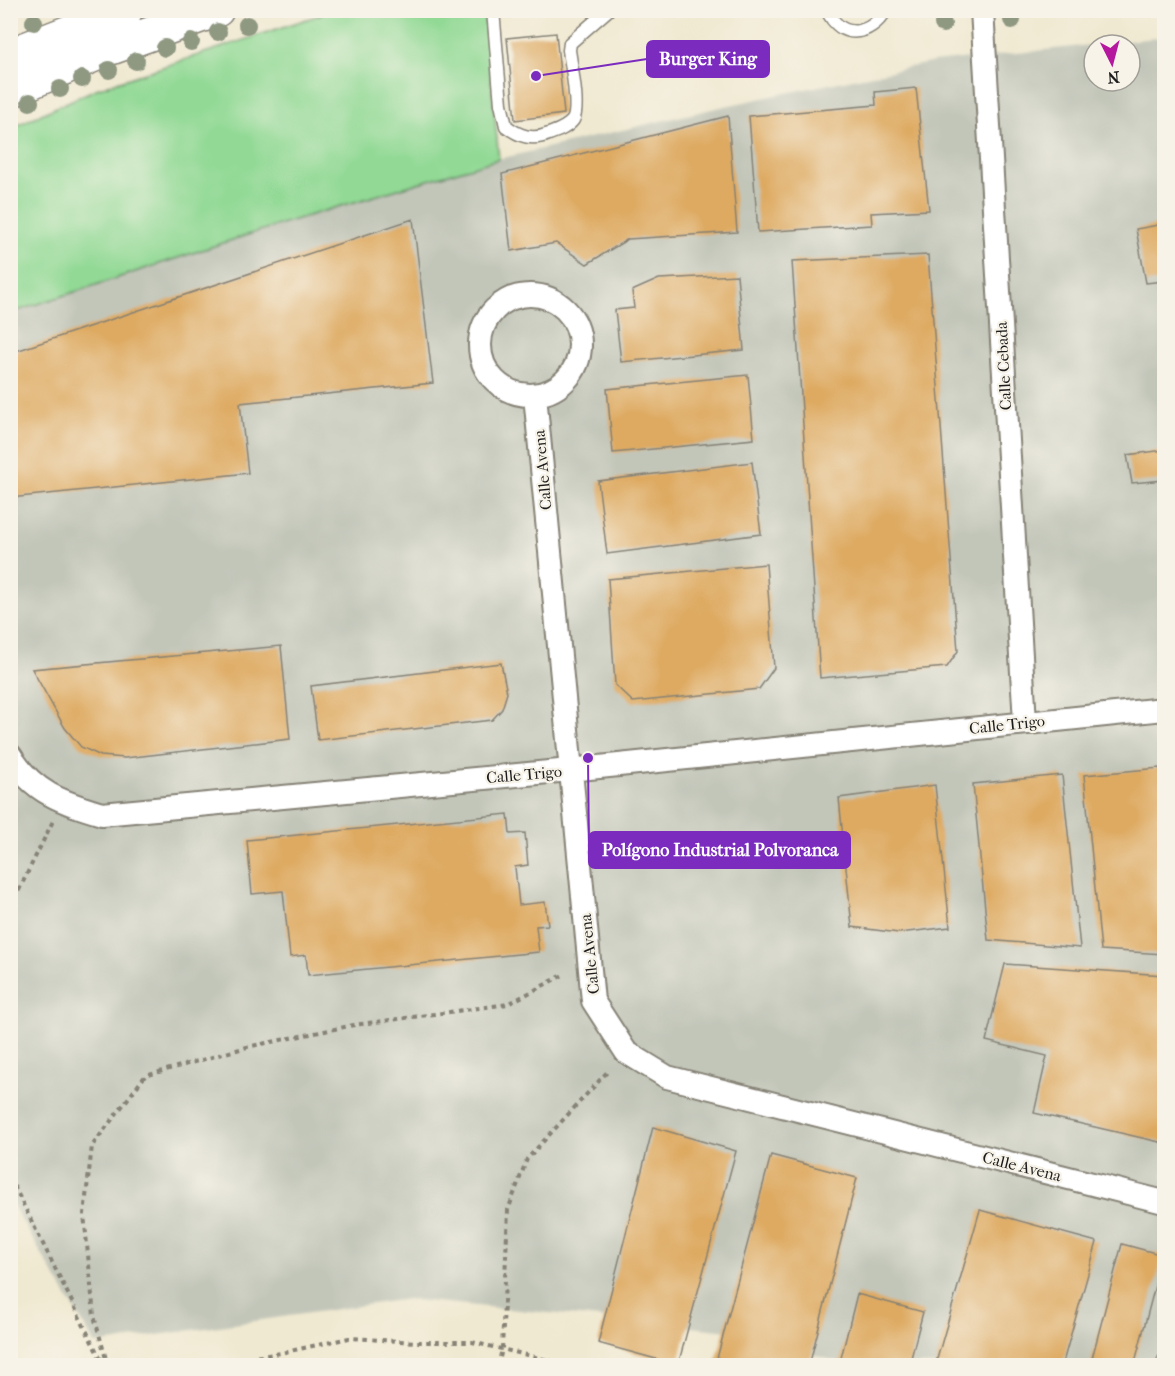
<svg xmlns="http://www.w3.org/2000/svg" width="1175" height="1376" font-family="'IM FELL French Canon',serif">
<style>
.industrial{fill:#c2c6b9;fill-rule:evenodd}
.green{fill:#91d994;stroke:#567a58;stroke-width:1.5}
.building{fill:#deaa62}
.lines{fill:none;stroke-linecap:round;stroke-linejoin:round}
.service-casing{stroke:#868276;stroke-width:15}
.minor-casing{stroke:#868276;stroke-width:26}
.primary-casing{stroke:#868276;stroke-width:36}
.path{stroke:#868276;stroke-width:4;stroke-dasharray:4.5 4.5;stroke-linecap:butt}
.service{stroke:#fff;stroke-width:12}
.minor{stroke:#fff;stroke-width:22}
.primary{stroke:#fff;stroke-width:33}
.tree{fill:#8f9881}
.labels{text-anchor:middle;stroke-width:4.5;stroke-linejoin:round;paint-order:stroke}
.street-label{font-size:16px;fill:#1c1c1c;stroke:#f7f3e8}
.leader{fill:none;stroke:#7b2cbf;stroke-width:2}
.callout-dot{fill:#7b2cbf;stroke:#f7f3e8;stroke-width:2}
.callout{fill:#7b2cbf;stroke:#7b2cbf;stroke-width:2}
.callout-label{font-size:18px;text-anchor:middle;font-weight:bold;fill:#fff}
</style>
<rect width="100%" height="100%" fill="#f7f3e8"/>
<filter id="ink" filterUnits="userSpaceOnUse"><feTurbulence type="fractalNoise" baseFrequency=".0167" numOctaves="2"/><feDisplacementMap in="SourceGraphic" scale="12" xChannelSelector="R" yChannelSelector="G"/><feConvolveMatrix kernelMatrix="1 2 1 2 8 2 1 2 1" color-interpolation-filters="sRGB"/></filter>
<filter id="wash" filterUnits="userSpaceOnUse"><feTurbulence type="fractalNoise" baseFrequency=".008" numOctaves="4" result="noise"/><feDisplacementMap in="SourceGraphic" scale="24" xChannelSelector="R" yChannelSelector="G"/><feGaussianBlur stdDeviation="1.35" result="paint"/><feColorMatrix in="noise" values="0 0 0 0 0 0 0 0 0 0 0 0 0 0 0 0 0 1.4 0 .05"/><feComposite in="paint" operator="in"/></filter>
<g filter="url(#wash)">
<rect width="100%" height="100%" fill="#f0e9d1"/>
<path class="industrial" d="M 1164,37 L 1164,1365 L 849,1365 L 730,1331 L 407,1299 L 95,1344 L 11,1202 L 10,313 L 281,224 L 499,159 L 725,106 L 934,62 ZM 1094,45 L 1130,45 L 1130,81 L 1094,81 Z"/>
<path class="green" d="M 334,10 L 484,11 L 499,159 L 281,224 L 11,313 L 11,128 L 96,89 Z"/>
<g id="blocks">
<path class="building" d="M 556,33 L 564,114 L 515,120 L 507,38 Z
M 916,88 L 929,210 L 871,213 L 872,225 L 758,232 L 749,116 L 876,105 L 875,92 Z
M 728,116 L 737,232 L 628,239 L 587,264 L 556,243 L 511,251 L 502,174 Z
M 413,219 L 433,383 L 240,403 L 248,473 L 10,498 L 10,353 Z
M 1164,224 L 1164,281 L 1146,283 L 1136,229 Z
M 928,255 L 958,651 L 947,667 L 820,678 L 792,261 Z
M 737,275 L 744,350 L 621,362 L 615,310 L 634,308 L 632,291 L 659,279 Z
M 748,375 L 754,439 L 613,453 L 607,389 Z
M 1164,450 L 1164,480 L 1132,483 L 1127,455 Z
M 752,462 L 761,534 L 607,554 L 598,481 Z
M 766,564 L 774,668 L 759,689 L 633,702 L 615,685 L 608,579 Z
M 281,646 L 290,739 L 125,758 L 101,756 L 81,747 L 65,728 L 32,669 Z
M 501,663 L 507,693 L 502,709 L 492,720 L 318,740 L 311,686 Z
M 1160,768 L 1164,805 L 1164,954 L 1101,950 L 1084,775 Z
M 1062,775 L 1080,948 L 988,940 L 973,784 Z
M 935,785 L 950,927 L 899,933 L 852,927 L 839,798 Z
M 508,814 L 510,834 L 525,833 L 528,865 L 515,867 L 519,905 L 545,902 L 548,925 L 536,926 L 539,952 L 308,975 L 306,955 L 290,957 L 283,891 L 252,894 L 247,840 Z
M 1005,964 L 1164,975 L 1164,1143 L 1034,1113 L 1047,1056 L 986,1041 Z
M 653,1127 L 736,1151 L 678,1365 L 598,1343 Z
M 771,1155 L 857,1178 L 809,1366 L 715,1366 Z
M 980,1210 L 1097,1242 L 1062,1366 L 935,1366 Z
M 1122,1244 L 1163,1255 L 1134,1366 L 1090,1366 Z
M 857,1294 L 923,1312 L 909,1366 L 839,1366 Z"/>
</g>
</g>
<g filter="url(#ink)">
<use href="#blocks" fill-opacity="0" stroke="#868276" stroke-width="1.5"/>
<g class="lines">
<g class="service-casing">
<path id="service" d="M 493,10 L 501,104 L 506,126 C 519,136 532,141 549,134 C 557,131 567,128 573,120 C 580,108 571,65 569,50 L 570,43 L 608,10
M 827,10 C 841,41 870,36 886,10
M 1163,1366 L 1164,1360"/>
</g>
<g class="minor-casing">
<path id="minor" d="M 982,10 L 1025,722
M480 345a50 50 0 1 1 100 0a50 50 0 1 1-100 0Z
M 535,395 L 593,1001 L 626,1052 L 667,1077 L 1164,1202
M 10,755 C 33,793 62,802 102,814 L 570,770 L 1164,709"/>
</g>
<g class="primary-casing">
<path id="primary" d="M 10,55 L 126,10
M 10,91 L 108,49 L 217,10"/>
</g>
<path class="path" d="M 10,893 L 19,890 L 53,821
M 10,1178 L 104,1366
M 108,1366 L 94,1316 L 84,1214 L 92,1146 L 145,1076 L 247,1047 L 354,1025 L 508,1004 L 565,974
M 195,1366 L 281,1353 L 349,1338 L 417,1342 L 472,1342 L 573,1366
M 498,1366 L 502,1349 L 508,1210 L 527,1159 L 609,1070"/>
<use href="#service" class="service"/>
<use href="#minor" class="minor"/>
<use href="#primary" class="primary"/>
</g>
<g class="tree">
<circle cx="1012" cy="20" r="9"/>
<circle cx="34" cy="22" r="9"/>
<circle cx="943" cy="24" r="9"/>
<circle cx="247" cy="25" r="9"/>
<circle cx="218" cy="32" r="9"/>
<circle cx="191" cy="42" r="9"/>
<circle cx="165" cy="48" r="9"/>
<circle cx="136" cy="61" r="9"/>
<circle cx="109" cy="70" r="9"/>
<circle cx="82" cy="79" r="9"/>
<circle cx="60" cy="89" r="9"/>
<circle cx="30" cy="102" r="9"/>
</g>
</g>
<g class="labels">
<g class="street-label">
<text transform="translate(1003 366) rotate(-93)" y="6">Calle Cebada</text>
<text transform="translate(542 470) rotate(-95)" y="6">Calle Avena</text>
<text transform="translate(1007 724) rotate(-6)" y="6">Calle Trigo</text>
<text transform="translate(524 774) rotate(-5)" y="6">Calle Trigo</text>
<text transform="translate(589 954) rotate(-96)" y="6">Calle Avena</text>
<text transform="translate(1022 1166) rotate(14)" y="6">Calle Avena</text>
</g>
</g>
<path class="leader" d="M536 76L647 59M588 758L589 850"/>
<g class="callout-dot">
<circle cx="536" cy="76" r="6"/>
<circle cx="588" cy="758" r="6"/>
</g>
<g class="callout">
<rect x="647" y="41" width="122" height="36" rx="6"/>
<rect x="589" y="832" width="261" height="36" rx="6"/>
</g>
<g class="callout-label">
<text x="708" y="65">Burger King</text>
<text x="720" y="856">Polígono Industrial Polvoranca</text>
</g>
<rect width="1175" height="1376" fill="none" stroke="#f7f3e8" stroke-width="36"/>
<g transform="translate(1112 63) rotate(174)"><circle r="28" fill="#f7f3e8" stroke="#9f9d96" stroke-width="1.5"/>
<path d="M0-4.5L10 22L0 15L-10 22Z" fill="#b5179e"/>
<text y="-9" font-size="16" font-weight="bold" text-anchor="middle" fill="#1c1c1c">N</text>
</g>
</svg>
